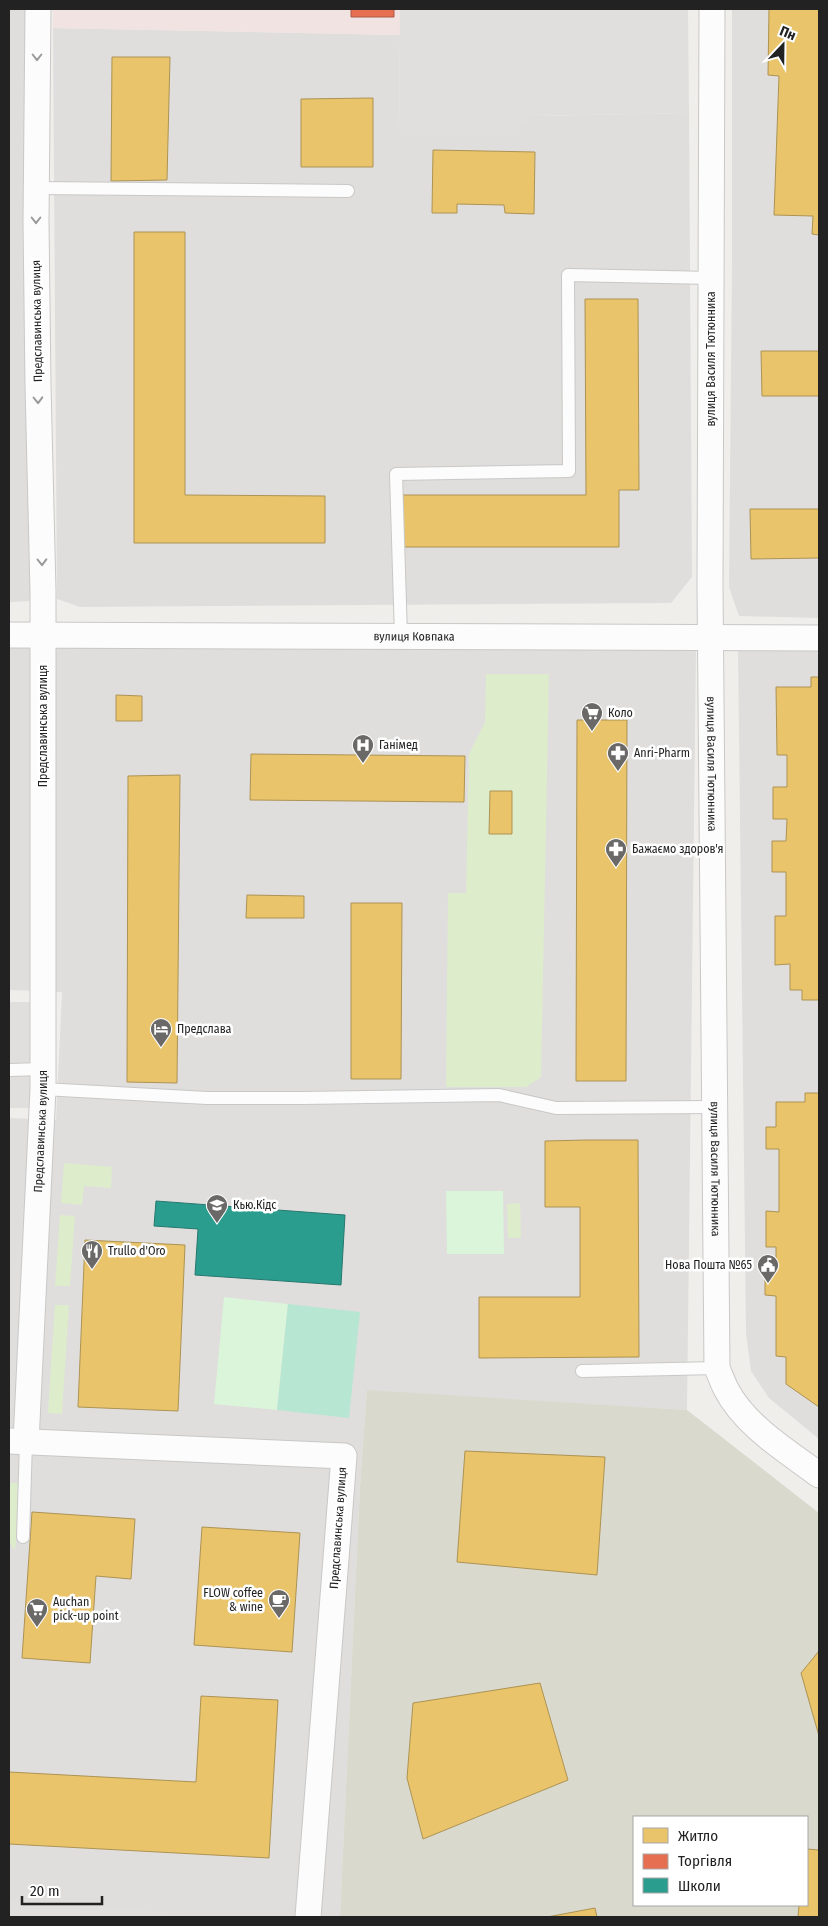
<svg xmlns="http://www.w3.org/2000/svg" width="828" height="1926" font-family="'Fira Sans Condensed',sans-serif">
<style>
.residential{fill:#dfdedc}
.commercial{fill:#f1e3e1}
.construction{fill:#d9d9cd;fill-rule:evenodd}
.grass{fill:#ddeccb}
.park{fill:#daf5da}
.pitch{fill:#b7e6d2}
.parking{fill:#e0dfde}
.homes{fill:#e9c46a;stroke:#ad9354}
.shops{fill:#e76f51;stroke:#ac5843}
.schools{fill:#2a9d8f;stroke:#28786e}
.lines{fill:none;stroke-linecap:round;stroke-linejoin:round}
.lane-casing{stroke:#c9c8c7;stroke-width:14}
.street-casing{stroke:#c9c8c7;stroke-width:27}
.lane{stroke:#fdfcfc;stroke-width:12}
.street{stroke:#fdfcfc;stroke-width:25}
.oneway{stroke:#9a9a9a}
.labels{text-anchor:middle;stroke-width:5;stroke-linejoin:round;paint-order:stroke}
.street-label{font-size:12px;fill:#222;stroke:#fff}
.poi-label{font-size:12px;fill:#222;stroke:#fff;text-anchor:start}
</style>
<rect width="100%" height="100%" fill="#f0eeeb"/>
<path class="residential" d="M 9,9 L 25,9 L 31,601 L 9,602 Z
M 732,9 L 819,9 L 819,618 L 739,616 L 729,587 L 732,262 Z
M 53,28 L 400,35 L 399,129 L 534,116 L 689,113 L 692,577 L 671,603 L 80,607 L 57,599 Z
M 9,646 L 696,648 L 687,1410 L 367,1391 L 360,1486 L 340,1917 L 9,1917 L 9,1118 L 56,1120 L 62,992 L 9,990 Z
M 738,648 L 819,648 L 819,1439 L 769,1398 L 751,1371 L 746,1334 Z"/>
<path class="commercial" d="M 53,9 L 400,9 L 400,35 L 53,28 Z"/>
<path class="construction" d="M 367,1390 L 687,1410 L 819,1513 L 819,1917 L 340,1917 L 360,1486 ZM 634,1817 L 807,1817 L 807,1905 L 634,1905 Z"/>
<path class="grass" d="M 486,674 L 549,674 L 541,1077 L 526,1087 L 446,1087 L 448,893 L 466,893 L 469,754 L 485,722 Z
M 64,1163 L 112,1167 L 111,1188 L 84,1186 L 82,1205 L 61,1203 Z
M 520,1203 L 521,1238 L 508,1238 L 507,1204 Z
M 60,1215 L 75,1216 L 70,1286 L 55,1286 Z
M 55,1305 L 69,1305 L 62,1414 L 48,1413 Z
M 9,1483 L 21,1483 L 15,1550 L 9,1542 Z"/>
<path class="park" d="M 446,1191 L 503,1191 L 504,1254 L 447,1254 Z
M 224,1297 L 288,1304 L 277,1410 L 214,1404 Z"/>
<path class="pitch" d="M 288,1304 L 360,1312 L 349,1418 L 277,1410 Z"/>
<path class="parking" d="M 400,9 L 688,9 L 689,113 L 534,116 L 519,129 L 399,129 Z
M 9,1002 L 32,1002 L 31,1108 L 9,1108 Z
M 17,1235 L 49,1236 L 39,1408 L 9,1406 Z
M 9,1898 L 213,1917 L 9,1917 Z"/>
<path class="homes" d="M 769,9 L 819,9 L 819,235 L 812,234 L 813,216 L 774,215 L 779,76 L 768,75 Z
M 112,57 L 170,57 L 167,180 L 111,181 Z
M 373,98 L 373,167 L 301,167 L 301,99 Z
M 433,150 L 535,152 L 534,214 L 505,213 L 504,205 L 457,204 L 457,213 L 432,213 Z
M 134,232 L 185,232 L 185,495 L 325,496 L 325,543 L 134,543 Z
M 585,299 L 638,299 L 639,490 L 619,490 L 619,547 L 403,547 L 403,495 L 586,495 Z
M 761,351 L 819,351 L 819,396 L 762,396 Z
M 750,509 L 819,509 L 819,558 L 751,559 Z
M 811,677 L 819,677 L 819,1000 L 802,1000 L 802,990 L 790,990 L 790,964 L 775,965 L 775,916 L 786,916 L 786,872 L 772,872 L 772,841 L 786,841 L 787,819 L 773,819 L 773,787 L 787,787 L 787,755 L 777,755 L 776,687 L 811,687 Z
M 116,695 L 142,696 L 142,721 L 116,721 Z
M 577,720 L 627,720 L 626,1081 L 576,1081 Z
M 251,754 L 465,756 L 464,802 L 250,800 Z
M 180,775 L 177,1083 L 127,1082 L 128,776 Z
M 490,791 L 512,791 L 512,834 L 489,834 Z
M 247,895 L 304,896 L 304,918 L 246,918 Z
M 351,903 L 402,903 L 401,1079 L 351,1079 Z
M 805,1093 L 819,1093 L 819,1407 L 786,1384 L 786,1357 L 776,1356 L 776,1296 L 765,1295 L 765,1263 L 776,1263 L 776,1247 L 766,1247 L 766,1211 L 779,1212 L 779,1149 L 766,1149 L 766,1127 L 776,1127 L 776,1102 L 805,1102 Z
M 587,1140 L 638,1140 L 639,1357 L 479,1358 L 479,1297 L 580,1297 L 580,1207 L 545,1207 L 545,1141 Z
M 85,1240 L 185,1245 L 178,1411 L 78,1407 Z
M 465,1451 L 605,1457 L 597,1575 L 457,1562 Z
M 32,1512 L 135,1519 L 131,1579 L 96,1576 L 90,1663 L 22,1658 Z
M 202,1527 L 300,1533 L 292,1652 L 194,1645 Z
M 819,1651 L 819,1736 L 801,1673 Z
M 540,1683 L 568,1780 L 423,1839 L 407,1778 L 413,1703 Z
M 201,1696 L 278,1700 L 269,1858 L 9,1844 L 9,1772 L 196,1782 Z
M 807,1849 L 819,1850 L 819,1917 L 798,1917 L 799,1905 L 807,1905 Z
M 595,1908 L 597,1917 L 547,1917 Z"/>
<path class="shops" d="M 351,9 L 394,9 L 394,17 L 351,17 Z"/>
<path class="schools" d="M 156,1201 L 345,1215 L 341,1285 L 195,1275 L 198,1229 L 154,1226 Z"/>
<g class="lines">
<g class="lane-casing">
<path id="lane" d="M 36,188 L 348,191
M 401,637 L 396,474 L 569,471 L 568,275 L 712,278
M 9,1070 L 43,1069
M 43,1089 L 207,1098 L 303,1098 L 499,1095 L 556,1108 L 716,1107
M 582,1371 L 717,1368
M 23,1537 L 26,1442"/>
</g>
<g class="street-casing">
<g id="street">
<path id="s1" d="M 712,9 L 710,586 L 717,1368 C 720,1375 723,1383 726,1389 C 745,1426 787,1451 819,1475"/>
<path id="s2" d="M 9,635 L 819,638"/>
<path d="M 9,1441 L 344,1456 L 308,1917"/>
<path id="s3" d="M 26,1442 L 43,1089 L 43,591 L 38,385 L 36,221 L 38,9"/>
</g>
</g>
<use href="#lane" class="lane"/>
<use href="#street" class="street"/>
</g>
<defs><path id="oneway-chevron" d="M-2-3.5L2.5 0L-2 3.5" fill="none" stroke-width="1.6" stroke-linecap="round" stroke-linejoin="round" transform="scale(1.25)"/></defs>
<g class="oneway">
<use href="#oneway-chevron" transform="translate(37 57) rotate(90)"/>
<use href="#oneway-chevron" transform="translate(36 220) rotate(90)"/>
<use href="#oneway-chevron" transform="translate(38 400) rotate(89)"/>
<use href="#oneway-chevron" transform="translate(42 562) rotate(89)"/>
</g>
<defs>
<g id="supermarket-pin" transform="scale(1.125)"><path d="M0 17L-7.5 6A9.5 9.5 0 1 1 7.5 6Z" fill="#6a6968" stroke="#fff"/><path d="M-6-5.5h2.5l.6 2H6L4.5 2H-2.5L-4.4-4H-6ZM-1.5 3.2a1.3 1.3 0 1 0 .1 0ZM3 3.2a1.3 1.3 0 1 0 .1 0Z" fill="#fff"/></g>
<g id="hospital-pin" transform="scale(1.125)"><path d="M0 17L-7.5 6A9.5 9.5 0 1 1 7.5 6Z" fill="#6a6968" stroke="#fff"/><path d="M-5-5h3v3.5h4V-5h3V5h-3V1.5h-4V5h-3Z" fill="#fff"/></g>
<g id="pharmacy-pin" transform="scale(1.125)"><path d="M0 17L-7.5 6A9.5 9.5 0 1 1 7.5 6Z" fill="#6a6968" stroke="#fff"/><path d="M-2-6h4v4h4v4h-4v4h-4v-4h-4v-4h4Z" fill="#fff"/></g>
<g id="hotel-pin" transform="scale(1.125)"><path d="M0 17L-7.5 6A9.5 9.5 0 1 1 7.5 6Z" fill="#6a6968" stroke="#fff"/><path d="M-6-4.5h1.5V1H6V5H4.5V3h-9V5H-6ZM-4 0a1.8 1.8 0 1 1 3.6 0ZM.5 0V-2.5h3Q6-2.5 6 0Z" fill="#fff"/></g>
<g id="school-pin" transform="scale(1.125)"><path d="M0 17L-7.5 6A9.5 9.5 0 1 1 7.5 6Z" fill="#6a6968" stroke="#fff"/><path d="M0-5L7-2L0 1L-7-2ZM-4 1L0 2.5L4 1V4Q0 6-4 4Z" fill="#fff"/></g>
<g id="restaurant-pin" transform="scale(1.125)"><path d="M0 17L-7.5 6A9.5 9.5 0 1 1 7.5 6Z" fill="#6a6968" stroke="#fff"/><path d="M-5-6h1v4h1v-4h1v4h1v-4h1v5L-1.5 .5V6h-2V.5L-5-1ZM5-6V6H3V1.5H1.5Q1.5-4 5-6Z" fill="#fff"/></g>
<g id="civic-pin" transform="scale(1.125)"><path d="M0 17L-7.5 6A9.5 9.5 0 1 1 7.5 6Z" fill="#6a6968" stroke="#fff"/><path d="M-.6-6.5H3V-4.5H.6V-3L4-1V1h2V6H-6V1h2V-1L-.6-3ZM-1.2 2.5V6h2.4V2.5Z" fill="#fff"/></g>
<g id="cafe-pin" transform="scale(1.125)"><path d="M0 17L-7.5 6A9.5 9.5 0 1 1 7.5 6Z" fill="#6a6968" stroke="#fff"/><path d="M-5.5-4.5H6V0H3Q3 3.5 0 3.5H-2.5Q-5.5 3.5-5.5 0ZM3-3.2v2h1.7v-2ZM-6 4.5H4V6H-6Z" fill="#fff"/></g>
</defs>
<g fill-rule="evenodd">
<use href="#supermarket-pin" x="592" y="713"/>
<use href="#hospital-pin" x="363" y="745"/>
<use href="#pharmacy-pin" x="618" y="753"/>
<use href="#pharmacy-pin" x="616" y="849"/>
<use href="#hotel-pin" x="161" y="1029"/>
<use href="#school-pin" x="217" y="1205"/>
<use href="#restaurant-pin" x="92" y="1251"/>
<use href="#civic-pin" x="768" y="1265"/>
<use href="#cafe-pin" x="279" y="1600"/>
<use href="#supermarket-pin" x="37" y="1609"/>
</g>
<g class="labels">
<g class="street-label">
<text transform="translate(37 321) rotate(-91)" y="4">Предславинська вулиця</text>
<text transform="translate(711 359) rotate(-90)" y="4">вулиця Василя Тютюнника</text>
<text dy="4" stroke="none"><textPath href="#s2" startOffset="405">вулиця Ковпака</textPath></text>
<text transform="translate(43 726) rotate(-90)" y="4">Предславинська вулиця</text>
<text dy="4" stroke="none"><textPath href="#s1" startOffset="755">вулиця Василя Тютюнника</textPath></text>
<text dy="4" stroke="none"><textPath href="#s3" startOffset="311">Предславинська вулиця</textPath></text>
<text dy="4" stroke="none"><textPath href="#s1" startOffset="1160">вулиця Василя Тютюнника</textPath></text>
<text transform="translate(338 1528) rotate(-86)" y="4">Предславинська вулиця</text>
</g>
<g class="poi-label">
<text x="608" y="717">Коло</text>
<text x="379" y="749">Ганімед</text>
<text x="634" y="757">Anri-Pharm</text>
<text x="632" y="853">Бажаємо здоров'я</text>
<text x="177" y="1033">Предслава</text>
<text x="233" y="1209">Кью.Кідс</text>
<text x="108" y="1255">Trullo d'Oro</text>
<text x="752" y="1269" text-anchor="end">Нова Пошта №65</text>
<text x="263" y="1597" text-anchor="end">FLOW coffee<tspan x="263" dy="14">&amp; wine</tspan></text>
<text x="53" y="1606">Auchan<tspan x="53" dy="14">pick-up point</tspan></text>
</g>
</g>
<rect width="828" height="1926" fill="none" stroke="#222222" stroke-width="20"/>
<rect x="633" y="1816" width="175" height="90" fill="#ffffff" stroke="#a7a7a7"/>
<rect x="643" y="1828" width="25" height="15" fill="#e9c46a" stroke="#a7a7a7"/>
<text x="678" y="1841" font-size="15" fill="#222222">Житло</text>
<rect x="643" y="1854" width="25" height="15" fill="#e76f51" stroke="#a7a7a7"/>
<text x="678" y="1866" font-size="15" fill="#222222">Торгівля</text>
<rect x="643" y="1878" width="25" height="15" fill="#2a9d8f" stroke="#a7a7a7"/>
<text x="678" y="1891" font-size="15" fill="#222222">Школи</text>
<g transform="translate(783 45) rotate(22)" stroke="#ffffff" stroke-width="4" paint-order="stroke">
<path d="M0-4L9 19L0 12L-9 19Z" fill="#222222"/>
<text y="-8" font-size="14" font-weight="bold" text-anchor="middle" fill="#222222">Пн</text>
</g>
<path d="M22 1896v8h80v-8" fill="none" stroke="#222222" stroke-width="2.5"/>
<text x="30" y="1896" font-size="15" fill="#222222" stroke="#ffffff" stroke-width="4" paint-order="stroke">20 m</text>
</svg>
